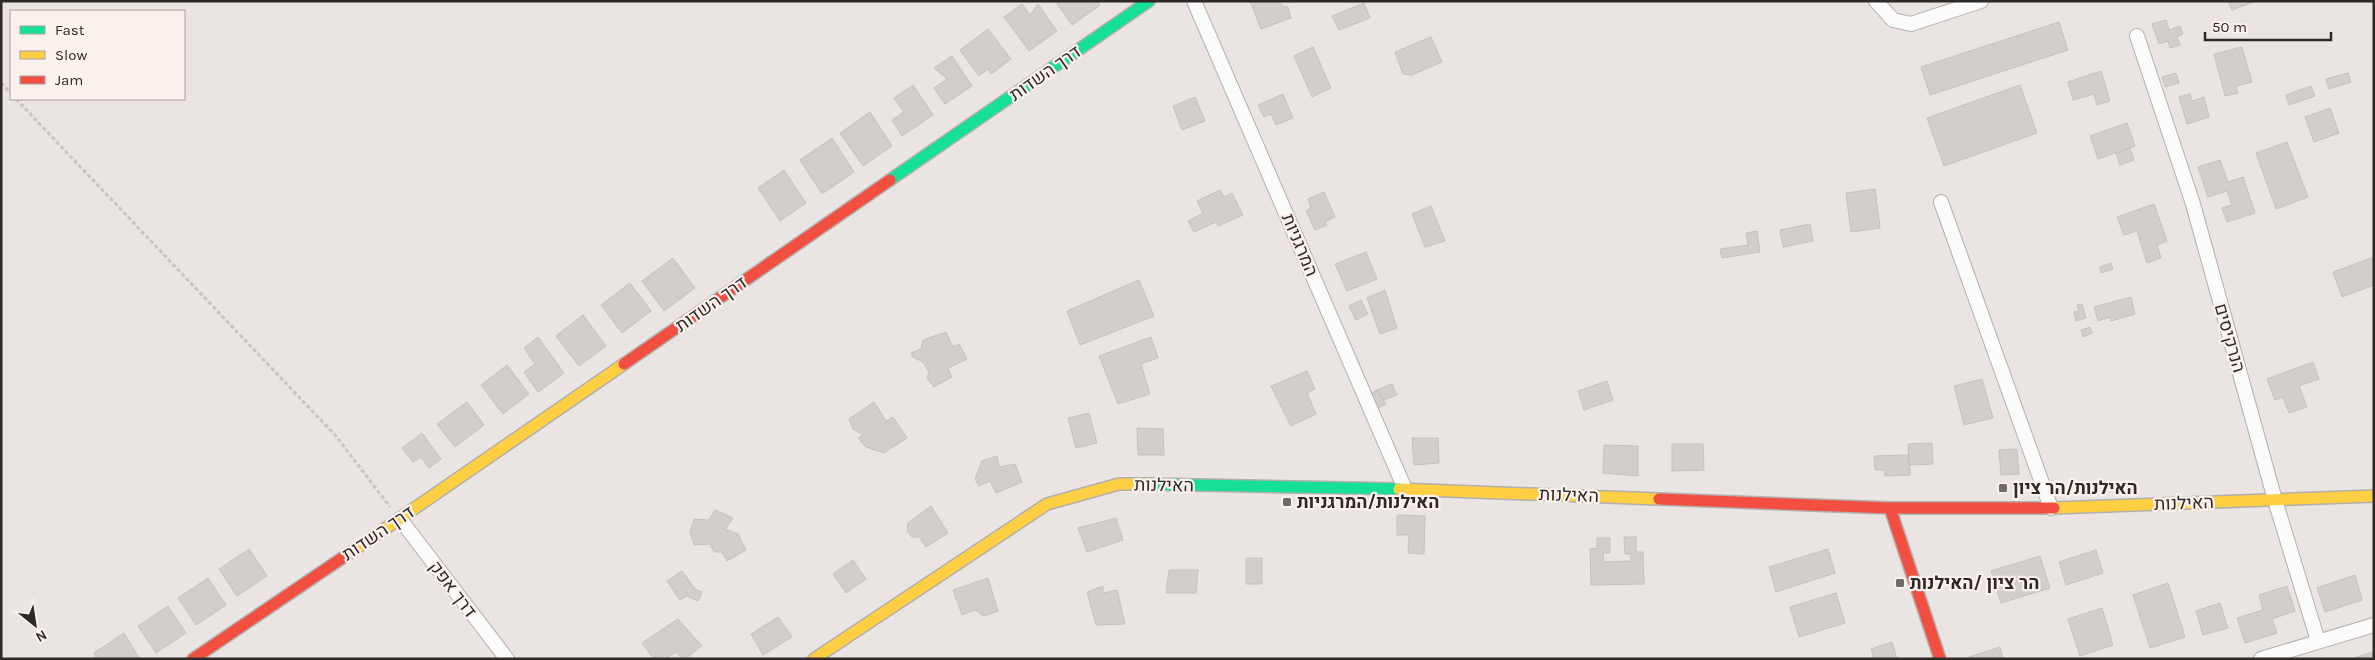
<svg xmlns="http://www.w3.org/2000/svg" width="2375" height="660" font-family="Karla,Heebo,sans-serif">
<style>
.building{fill:#d2cecb;stroke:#c5c1be}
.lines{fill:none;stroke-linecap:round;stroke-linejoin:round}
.street-casing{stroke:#b2afac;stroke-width:16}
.fast-casing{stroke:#b2afac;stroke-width:14}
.slow-casing{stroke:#b2afac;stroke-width:14}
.jam-casing{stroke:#b2afac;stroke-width:14}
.path{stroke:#c7c4c3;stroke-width:3;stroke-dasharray:4 2.5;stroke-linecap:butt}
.street{stroke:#fcfbfb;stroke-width:14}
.fast{stroke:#16e098;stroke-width:11}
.slow{stroke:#ffcf43;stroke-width:11}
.jam{stroke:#f24e42;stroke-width:11}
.poi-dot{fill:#6e6b68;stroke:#faf1ec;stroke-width:2}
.labels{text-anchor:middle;stroke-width:4.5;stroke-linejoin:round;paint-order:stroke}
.street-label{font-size:18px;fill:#2c2927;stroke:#faf1ec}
.poi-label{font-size:18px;font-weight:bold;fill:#2c2927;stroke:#faf1ec;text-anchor:start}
</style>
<rect width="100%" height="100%" fill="#eae5e2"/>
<path class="building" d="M 1055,1 L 1097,1 L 1100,5 L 1072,25 Z
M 1250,1 L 1280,1 L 1282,6 L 1288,7 L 1291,18 L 1261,29 Z
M 2228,1 L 2256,1 L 2232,10 Z
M 1364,3 L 1370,18 L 1339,30 L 1332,16 Z
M 1022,4 L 1030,15 L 1038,4 L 1057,31 L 1029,51 L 1004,17 Z
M 2166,20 L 2169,30 L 2180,26 L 2183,34 L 2177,37 L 2180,45 L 2170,48 L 2168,41 L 2159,44 L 2152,24 Z
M 2059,22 L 2068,50 L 1930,95 L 1921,67 Z
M 988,29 L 1011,59 L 991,74 L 988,69 L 979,76 L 960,50 Z
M 1431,37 L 1442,62 L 1412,75 L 1403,74 L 1395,52 Z
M 1313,47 L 1331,88 L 1312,97 L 1294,56 Z
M 2242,47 L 2252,82 L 2236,86 L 2238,93 L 2225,96 L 2214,54 Z
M 952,56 L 972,86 L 945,104 L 934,88 L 947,79 L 934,68 Z
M 2101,71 L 2110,101 L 2097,105 L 2094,94 L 2073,100 L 2068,82 Z
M 2176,73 L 2179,83 L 2165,87 L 2162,77 Z
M 2348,73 L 2351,82 L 2329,89 L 2326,79 Z
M 913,85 L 933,115 L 902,136 L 892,120 L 904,112 L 894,98 Z
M 2020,85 L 2037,133 L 1944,166 L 1927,118 Z
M 2311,86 L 2315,96 L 2289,105 L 2286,95 Z
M 1283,94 L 1293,118 L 1276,125 L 1271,114 L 1264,117 L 1258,105 Z
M 2190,94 L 2192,101 L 2204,97 L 2209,117 L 2187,124 L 2179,97 Z
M 1195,97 L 1205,121 L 1182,130 L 1173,106 Z
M 2330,108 L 2339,133 L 2314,142 L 2305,117 Z
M 870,112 L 892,146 L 863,166 L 840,133 Z
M 2127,123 L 2135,146 L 2098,159 L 2090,136 Z
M 832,138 L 854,172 L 822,194 L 800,160 Z
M 2287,142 L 2308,197 L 2276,209 L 2256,153 Z
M 2130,148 L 2134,160 L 2120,165 L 2116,153 Z
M 2220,160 L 2228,182 L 2243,177 L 2255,213 L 2227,222 L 2222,208 L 2232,205 L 2227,191 L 2208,197 L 2198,167 Z
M 784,170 L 806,203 L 780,221 L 758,188 Z
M 1875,189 L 1880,228 L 1851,232 L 1846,193 Z
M 1220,190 L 1224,197 L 1232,193 L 1243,215 L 1218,226 L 1216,222 L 1194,232 L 1188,221 L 1203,213 L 1197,201 Z
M 1324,192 L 1335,217 L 1325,222 L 1327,225 L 1315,230 L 1306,211 L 1311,208 L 1308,199 Z
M 2154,204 L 2167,241 L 2157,245 L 2161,258 L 2147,263 L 2137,231 L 2124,235 L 2117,217 Z
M 1431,206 L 1445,241 L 1425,247 L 1412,214 Z
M 1810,224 L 1813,241 L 1783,247 L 1780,230 Z
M 1757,231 L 1760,252 L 1722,258 L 1720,249 L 1748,245 L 1746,233 Z
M 1366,252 L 1377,279 L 1347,291 L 1335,264 Z
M 2374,257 L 2374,285 L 2342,297 L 2333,272 Z
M 673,258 L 695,288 L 664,311 L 642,281 Z
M 2111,263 L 2113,269 L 2101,273 L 2100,267 Z
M 1139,280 L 1154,316 L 1080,345 L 1067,311 Z
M 630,283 L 651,311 L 622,333 L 601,305 Z
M 1385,290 L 1397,328 L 1380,334 L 1367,298 Z
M 2131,297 L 2135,314 L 2111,321 L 2110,317 L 2098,321 L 2094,307 Z
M 1361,300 L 1368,314 L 1356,320 L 1349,306 Z
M 2082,304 L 2086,318 L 2076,321 L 2074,312 L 2079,311 L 2077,305 Z
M 583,315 L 606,346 L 579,366 L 556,336 Z
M 2090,327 L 2092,333 L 2083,337 L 2081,330 Z
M 946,332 L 953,347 L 959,344 L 967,359 L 948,368 L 952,377 L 934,387 L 927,378 L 929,372 L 923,362 L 913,357 L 911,353 L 921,349 L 923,340 Z
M 538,337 L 564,373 L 538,392 L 524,372 L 535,364 L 524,348 Z
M 1151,337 L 1158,358 L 1141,364 L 1150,394 L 1118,404 L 1099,356 Z
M 2313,362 L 2319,379 L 2299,386 L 2307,407 L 2289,413 L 2283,397 L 2275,400 L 2267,379 Z
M 507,365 L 529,394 L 503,414 L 481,385 Z
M 1307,371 L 1315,389 L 1307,393 L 1316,414 L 1291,426 L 1271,386 Z
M 1982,379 L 1993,418 L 1964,425 L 1954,386 Z
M 1607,381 L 1613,400 L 1584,410 L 1578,391 Z
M 1392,384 L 1397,395 L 1383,400 L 1377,390 Z
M 1377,390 L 1386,404 L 1376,409 L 1368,395 Z
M 467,402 L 484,425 L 455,447 L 437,424 Z
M 874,402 L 886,421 L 893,417 L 907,438 L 884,453 L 866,447 L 858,438 L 863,435 L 853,429 L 849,419 Z
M 1089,413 L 1097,443 L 1076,448 L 1068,418 Z
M 1137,428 L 1163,429 L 1164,455 L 1138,455 Z
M 422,433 L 441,459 L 429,468 L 421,457 L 413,462 L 402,448 Z
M 1412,438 L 1438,438 L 1439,463 L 1414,465 Z
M 1932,443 L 1933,464 L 1909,465 L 1908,444 Z
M 1672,444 L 1703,444 L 1704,470 L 1672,471 Z
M 1604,445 L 1638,446 L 1638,476 L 1603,473 Z
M 2017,449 L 2019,474 L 2001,475 L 1999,450 Z
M 1909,455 L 1910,475 L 1885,476 L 1884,470 L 1875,470 L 1874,456 Z
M 997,456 L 999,467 L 1015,464 L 1022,482 L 996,493 L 990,481 L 979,486 L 975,479 L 982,461 Z
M 931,506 L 948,533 L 926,547 L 919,537 L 912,537 L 907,531 L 908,523 Z
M 715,510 L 733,518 L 725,529 L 738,534 L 746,550 L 727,561 L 722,552 L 714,552 L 710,544 L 694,545 L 690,532 L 694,519 L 709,520 Z
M 1397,515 L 1425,516 L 1424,554 L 1408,553 L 1409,535 L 1397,535 Z
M 1116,518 L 1123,540 L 1087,552 L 1078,528 Z
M 1624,537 L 1636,537 L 1636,552 L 1643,552 L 1644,584 L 1591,585 L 1590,549 L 1597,548 L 1597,538 L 1610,538 L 1610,553 L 1603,553 L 1604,562 L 1631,561 L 1631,554 L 1625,554 Z
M 249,549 L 267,576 L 237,596 L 219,569 Z
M 1828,549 L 1835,573 L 1776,592 L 1769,567 Z
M 2096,550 L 2103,573 L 2066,585 L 2059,562 Z
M 2040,556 L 2050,588 L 2001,603 L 1991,571 Z
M 1246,558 L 1262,558 L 1262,584 L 1246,584 Z
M 853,560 L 866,579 L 846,593 L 833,574 Z
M 1169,570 L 1198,570 L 1196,593 L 1166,593 Z
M 682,571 L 695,589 L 702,592 L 698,601 L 687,596 L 680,600 L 667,581 Z
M 2355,575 L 2362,600 L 2325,612 L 2317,588 Z
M 208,578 L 226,605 L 196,625 L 178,598 Z
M 988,578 L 998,611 L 984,616 L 975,610 L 962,615 L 953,590 Z
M 2168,583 L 2185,637 L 2150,648 L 2133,595 Z
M 1103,586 L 1103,593 L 1117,590 L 1125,624 L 1096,625 L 1087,592 Z
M 2287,586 L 2295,611 L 2272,619 L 2277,633 L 2245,643 L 2237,618 L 2263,610 L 2259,595 Z
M 1836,593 L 1845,623 L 1799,637 L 1790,607 Z
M 2220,603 L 2228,628 L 2203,635 L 2196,611 Z
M 168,606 L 186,633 L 156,653 L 138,626 Z
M 2102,608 L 2113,645 L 2080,656 L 2068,619 Z
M 778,617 L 792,637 L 763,655 L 751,634 Z
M 678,619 L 702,646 L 685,659 L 682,659 L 676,652 L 665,659 L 654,659 L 642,643 Z
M 124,633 L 140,659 L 97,659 L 94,653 Z
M 1892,642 L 1897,659 L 1874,659 L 1871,649 Z
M 2000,647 L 2003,659 L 1970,659 L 1969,657 Z
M 2372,652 L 2374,659 L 2351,659 Z"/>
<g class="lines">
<g class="street-casing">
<path id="street" d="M 1194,1 L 1405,489
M 1876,1 L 1893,20 L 1911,24 L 1981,1
M 2137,36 L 2193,204 L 2275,500 L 2318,641
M 1941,202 L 2051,508
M 400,519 L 507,659
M 2261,659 L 2374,625"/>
</g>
<g class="fast-casing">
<path id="fast" d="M 890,180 L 1149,1
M 1147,484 L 1399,489"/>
</g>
<g class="slow-casing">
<path id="slow" d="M 1399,489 L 1659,499
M 2054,508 L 2374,496
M 354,550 L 624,364
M 814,659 L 1047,504 L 1119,484 L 1147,484"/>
</g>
<g class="jam-casing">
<path id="jam" d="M 624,364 L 890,180
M 1659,499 L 1890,508 L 2054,508
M 1890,508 L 1940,659
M 193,659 L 354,550"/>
</g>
<path class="path" d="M 1,83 L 11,93
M 16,99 L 336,436 L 390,507"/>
<use href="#street" class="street"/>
<use href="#fast" class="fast"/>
<use href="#slow" class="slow"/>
<use href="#jam" class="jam"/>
</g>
<g class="poi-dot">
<rect x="1998" y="483" width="10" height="10" rx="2.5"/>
<rect x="1282" y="497" width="10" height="10" rx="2.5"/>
<rect x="1895" y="578" width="10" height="10" rx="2.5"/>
</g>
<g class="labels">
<g class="street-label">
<text transform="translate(1045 73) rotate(-35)" y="6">דרך השדות</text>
<text transform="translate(1300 245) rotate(67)" y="6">המרגניות</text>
<text transform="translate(711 304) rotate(-35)" y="6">דרך השדות</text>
<text transform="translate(2230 338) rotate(74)" y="6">הנרקיסים</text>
<text transform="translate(1164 485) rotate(1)" y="6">האילנות</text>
<text transform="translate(1569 495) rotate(2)" y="6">האילנות</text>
<text transform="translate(2184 503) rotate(-2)" y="6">האילנות</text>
<text transform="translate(378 533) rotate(-34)" y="6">דרך השדות</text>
<text transform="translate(453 589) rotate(53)" y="6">דרך אפק</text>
</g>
<g class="poi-label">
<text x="2013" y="494">האילנות/הר ציון</text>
<text x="1297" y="508">האילנות/המרגניות</text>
<text x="1910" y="589">הר ציון /האילנות</text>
</g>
</g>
<rect width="2375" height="660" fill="none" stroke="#2c2927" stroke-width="5"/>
<rect x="10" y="10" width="175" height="90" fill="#faf1ec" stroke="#a8a19d"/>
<rect x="20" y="26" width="25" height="8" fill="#16e098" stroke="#a8a19d"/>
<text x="55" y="35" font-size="15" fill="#2c2927">Fast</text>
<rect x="20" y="51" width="25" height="8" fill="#ffcf43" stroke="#a8a19d"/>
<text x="55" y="60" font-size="15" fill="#2c2927">Slow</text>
<rect x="20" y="76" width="25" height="8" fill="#f24e42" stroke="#a8a19d"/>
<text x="55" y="85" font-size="15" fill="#2c2927">Jam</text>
<g transform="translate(35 625) rotate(150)" stroke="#faf1ec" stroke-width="4" paint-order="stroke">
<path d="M0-4L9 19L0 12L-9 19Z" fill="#2c2927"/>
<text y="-8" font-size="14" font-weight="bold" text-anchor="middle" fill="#2c2927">N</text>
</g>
<path d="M2205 32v8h126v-8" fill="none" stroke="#2c2927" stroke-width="2.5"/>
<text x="2212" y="32" font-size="15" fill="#2c2927" stroke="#faf1ec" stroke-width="4" paint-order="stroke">50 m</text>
</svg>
